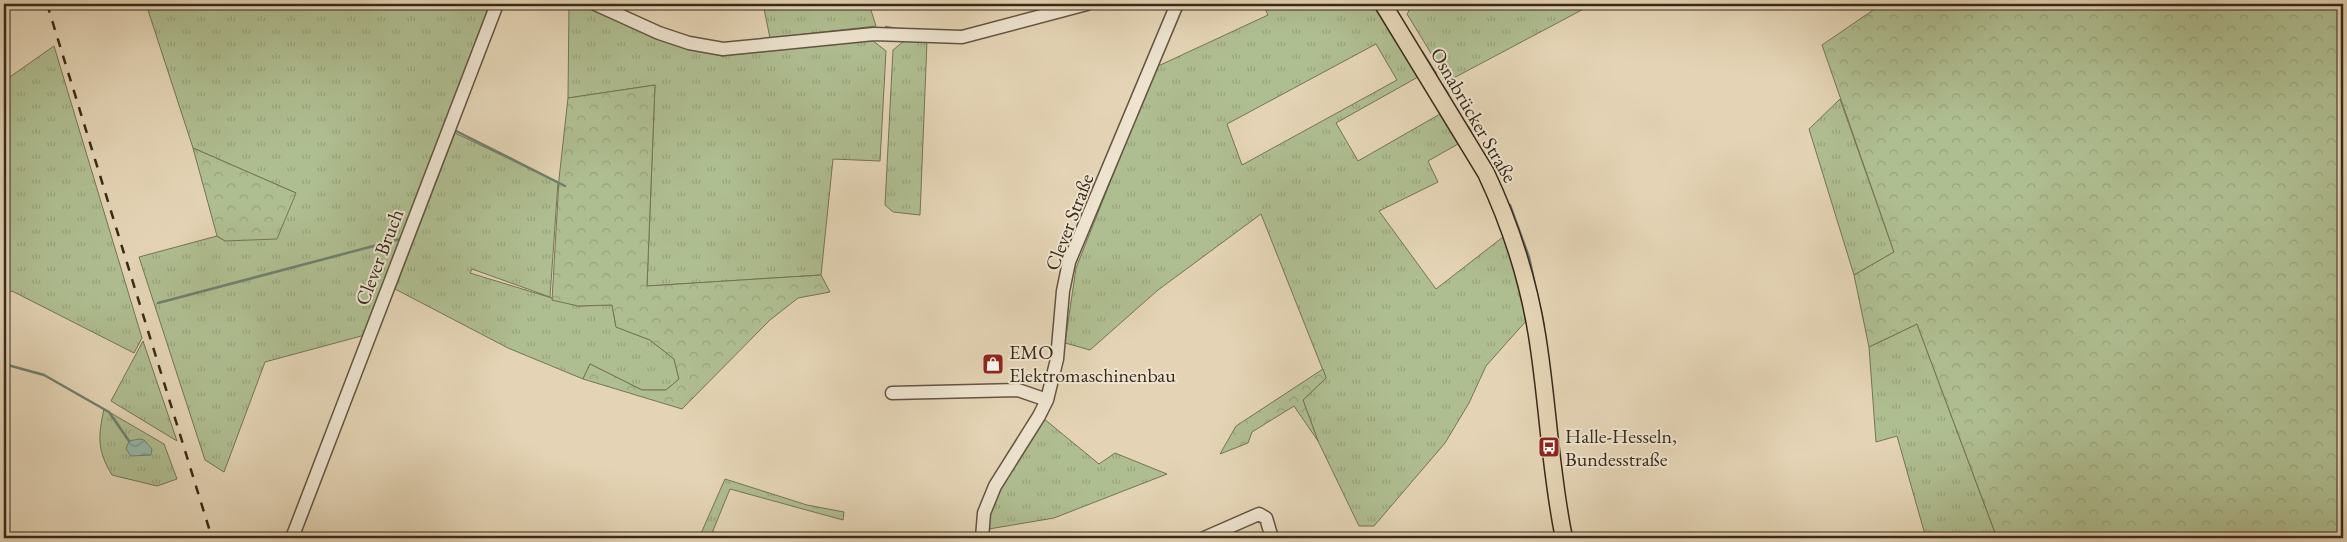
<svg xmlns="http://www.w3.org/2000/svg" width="2347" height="542" font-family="'EB Garamond',serif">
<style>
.grass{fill:url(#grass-tufts);stroke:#747456;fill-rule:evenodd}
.forest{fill:url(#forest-crowns);stroke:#747456}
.water{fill:url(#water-waves);stroke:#707f70}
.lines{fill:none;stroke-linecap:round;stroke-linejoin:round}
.stream{stroke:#707f70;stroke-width:2.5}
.minor-casing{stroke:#635441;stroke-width:15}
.major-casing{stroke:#382a1a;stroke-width:19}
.minor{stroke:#ede3cf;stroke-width:12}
.major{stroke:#e4d4b5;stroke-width:16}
.rail{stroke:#382a1a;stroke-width:2.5;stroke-dasharray:9 9;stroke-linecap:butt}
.labels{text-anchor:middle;stroke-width:4;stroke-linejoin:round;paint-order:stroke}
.street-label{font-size:20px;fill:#382a1a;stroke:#ede3cf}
.poi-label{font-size:20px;fill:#382a1a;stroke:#ede3cf;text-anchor:start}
</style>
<defs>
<pattern id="grass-tufts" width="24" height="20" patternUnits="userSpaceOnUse" patternTransform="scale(1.25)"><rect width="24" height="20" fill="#afbe91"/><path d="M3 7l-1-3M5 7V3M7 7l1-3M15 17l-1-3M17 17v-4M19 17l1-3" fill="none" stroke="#97a37c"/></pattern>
<pattern id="forest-crowns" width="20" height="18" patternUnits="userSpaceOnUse" patternTransform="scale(1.25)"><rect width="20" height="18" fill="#afbe91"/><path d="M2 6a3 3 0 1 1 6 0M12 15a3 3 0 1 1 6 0" fill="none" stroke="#97a37c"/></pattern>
<pattern id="water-waves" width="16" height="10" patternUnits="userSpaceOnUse" patternTransform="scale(1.25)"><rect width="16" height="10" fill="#96b8aa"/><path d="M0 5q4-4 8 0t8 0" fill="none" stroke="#7b968a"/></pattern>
</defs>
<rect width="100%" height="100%" fill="#e4d4b5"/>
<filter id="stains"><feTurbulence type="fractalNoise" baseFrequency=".004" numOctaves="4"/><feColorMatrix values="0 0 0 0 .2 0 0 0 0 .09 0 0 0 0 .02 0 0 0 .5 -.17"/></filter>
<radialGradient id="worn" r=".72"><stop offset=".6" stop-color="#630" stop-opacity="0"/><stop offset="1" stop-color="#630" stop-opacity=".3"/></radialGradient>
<path class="grass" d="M 146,4 L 492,4 L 365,335 L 265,362 L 224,472 L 205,460 L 139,257 L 217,236 L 225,241 L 296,193 L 193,148 Z
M 569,4 L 583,4 L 671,43 L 722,56 L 872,40 L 886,51 L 880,161 L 833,159 L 821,275 L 647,286 L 655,85 L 568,98 Z
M 763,4 L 869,4 L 876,26 L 770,38 Z
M 1263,4 L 1372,4 L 1418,77 L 1336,123 L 1358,161 L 1440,114 L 1458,144 L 1428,161 L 1438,182 L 1379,211 L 1436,289 L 1503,237 C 1514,264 1521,292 1526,321 L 1486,366 L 1469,403 L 1445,443 L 1374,526 L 1359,526 L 1318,441 L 1303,400 L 1326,378 L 1261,214 L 1158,290 L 1090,350 L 1065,343 L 1076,268 L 1156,67 L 1268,15 ZM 1376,44 L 1397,80 L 1242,165 L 1227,124 Z
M 1422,4 L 1593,4 L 1448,81 L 1407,14 L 1410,9 Z
M 904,41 L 927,41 L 920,215 L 893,212 L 885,205 L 893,50 Z
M 54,46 L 142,338 L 134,353 L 12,291 L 4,296 L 4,81 Z
M 1840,99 L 1894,252 L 1854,275 L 1809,129 Z
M 455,133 L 558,182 L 550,297 L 472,269 L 470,273 L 578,306 L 612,305 L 616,327 L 650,340 L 674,359 L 679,379 L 666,390 L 642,390 L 590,364 L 583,379 L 508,348 L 395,289 Z
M 1917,324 L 1997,538 L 1926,538 L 1897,436 L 1876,442 L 1869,347 Z
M 143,341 L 177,441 L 111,401 Z
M 104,409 L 164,444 L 177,479 L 157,486 L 112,475 C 97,450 98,437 104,409 Z
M 1043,418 L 1099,464 L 1115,453 L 1167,474 L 1054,518 L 989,529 L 990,513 L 1001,489 Z
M 725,479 L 807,505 L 844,512 L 843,520 L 730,489 L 710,538 L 699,538 Z"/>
<path class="forest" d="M 1882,4 L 2343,4 L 2343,538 L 1997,538 L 1917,324 L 1869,347 L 1854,275 L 1894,252 L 1822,45 Z
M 655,85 L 647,286 L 821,275 L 830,292 L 798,298 L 770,320 L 682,409 L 583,379 L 590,364 L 642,390 L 666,390 L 679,379 L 674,359 L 650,340 L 616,327 L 612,305 L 578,306 L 552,300 L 559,179 L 568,98 Z
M 193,148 L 296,193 L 277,239 L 225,241 L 217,236 Z
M 1323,369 L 1326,378 L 1303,400 L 1318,441 L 1294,406 L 1252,432 L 1248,443 L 1220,454 L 1236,426 Z"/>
<path class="water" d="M 139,439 L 144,440 L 152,449 L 151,455 L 131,456 L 126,449 L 129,441 Z"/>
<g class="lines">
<path class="stream" d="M 585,4 L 592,7
M 886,27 L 897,29
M 1422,52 L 1436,74
M 1442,85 L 1448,94
M 1468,127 L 1471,132
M 456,131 L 565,186
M 1510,205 L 1529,257 L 1544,326
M 158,303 L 400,239
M 4,364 L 44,375 L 109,412 L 129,441"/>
<g class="minor-casing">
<path id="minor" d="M 595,4 L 659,33 L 689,43 L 723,49 L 874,34 L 962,37 L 1087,4
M 892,393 L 1018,390 L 1047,400
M 292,538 L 497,4
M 982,538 L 984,513 L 995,486 L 1039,416 L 1047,400 L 1057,359 L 1063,291 L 1069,262 L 1177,4
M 1204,538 L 1259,514 L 1266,518 L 1272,538"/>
</g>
<g class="major-casing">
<path id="major" d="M 1383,4 L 1486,173 C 1510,224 1528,279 1537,335 C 1548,403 1550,471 1564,538"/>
</g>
<use href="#minor" class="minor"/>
<use href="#major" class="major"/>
<path class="rail" d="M 47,4 L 212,538"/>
</g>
<defs>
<g id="shop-square" transform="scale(1.125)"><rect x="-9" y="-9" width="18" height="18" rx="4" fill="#8f2418" stroke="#ede3cf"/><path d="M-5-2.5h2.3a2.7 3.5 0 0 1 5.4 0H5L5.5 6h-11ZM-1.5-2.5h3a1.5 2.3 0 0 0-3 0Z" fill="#fff"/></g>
<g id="bus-square" transform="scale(1.125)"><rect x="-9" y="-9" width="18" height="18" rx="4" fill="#8f2418" stroke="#ede3cf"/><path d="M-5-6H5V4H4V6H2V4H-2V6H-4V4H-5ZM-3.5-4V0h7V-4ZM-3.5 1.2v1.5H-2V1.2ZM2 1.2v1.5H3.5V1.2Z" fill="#fff"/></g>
</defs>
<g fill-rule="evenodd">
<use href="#shop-square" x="993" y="364"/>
<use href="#bus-square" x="1549" y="447"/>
</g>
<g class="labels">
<g class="street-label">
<text transform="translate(1474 115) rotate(60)" y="7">Osnabrücker Straße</text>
<text transform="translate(1069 222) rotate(-69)" y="7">Clever Straße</text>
<text transform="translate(379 257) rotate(-69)" y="7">Clever Bruch</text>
</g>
<g class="poi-label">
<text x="1009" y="359">EMO<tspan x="1009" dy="23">Elektromaschinenbau</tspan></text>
<text x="1565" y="443">Halle-Hesseln,<tspan x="1565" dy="23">Bundesstraße</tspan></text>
</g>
</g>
<rect width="2347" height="542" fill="none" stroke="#e4d4b5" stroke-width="20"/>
<rect x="5" y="5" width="2337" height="532" fill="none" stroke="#382a1a" stroke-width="2.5"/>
<rect x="10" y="10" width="2327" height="522" fill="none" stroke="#382a1a"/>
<rect width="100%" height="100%" filter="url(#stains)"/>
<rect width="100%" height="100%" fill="url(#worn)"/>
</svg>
